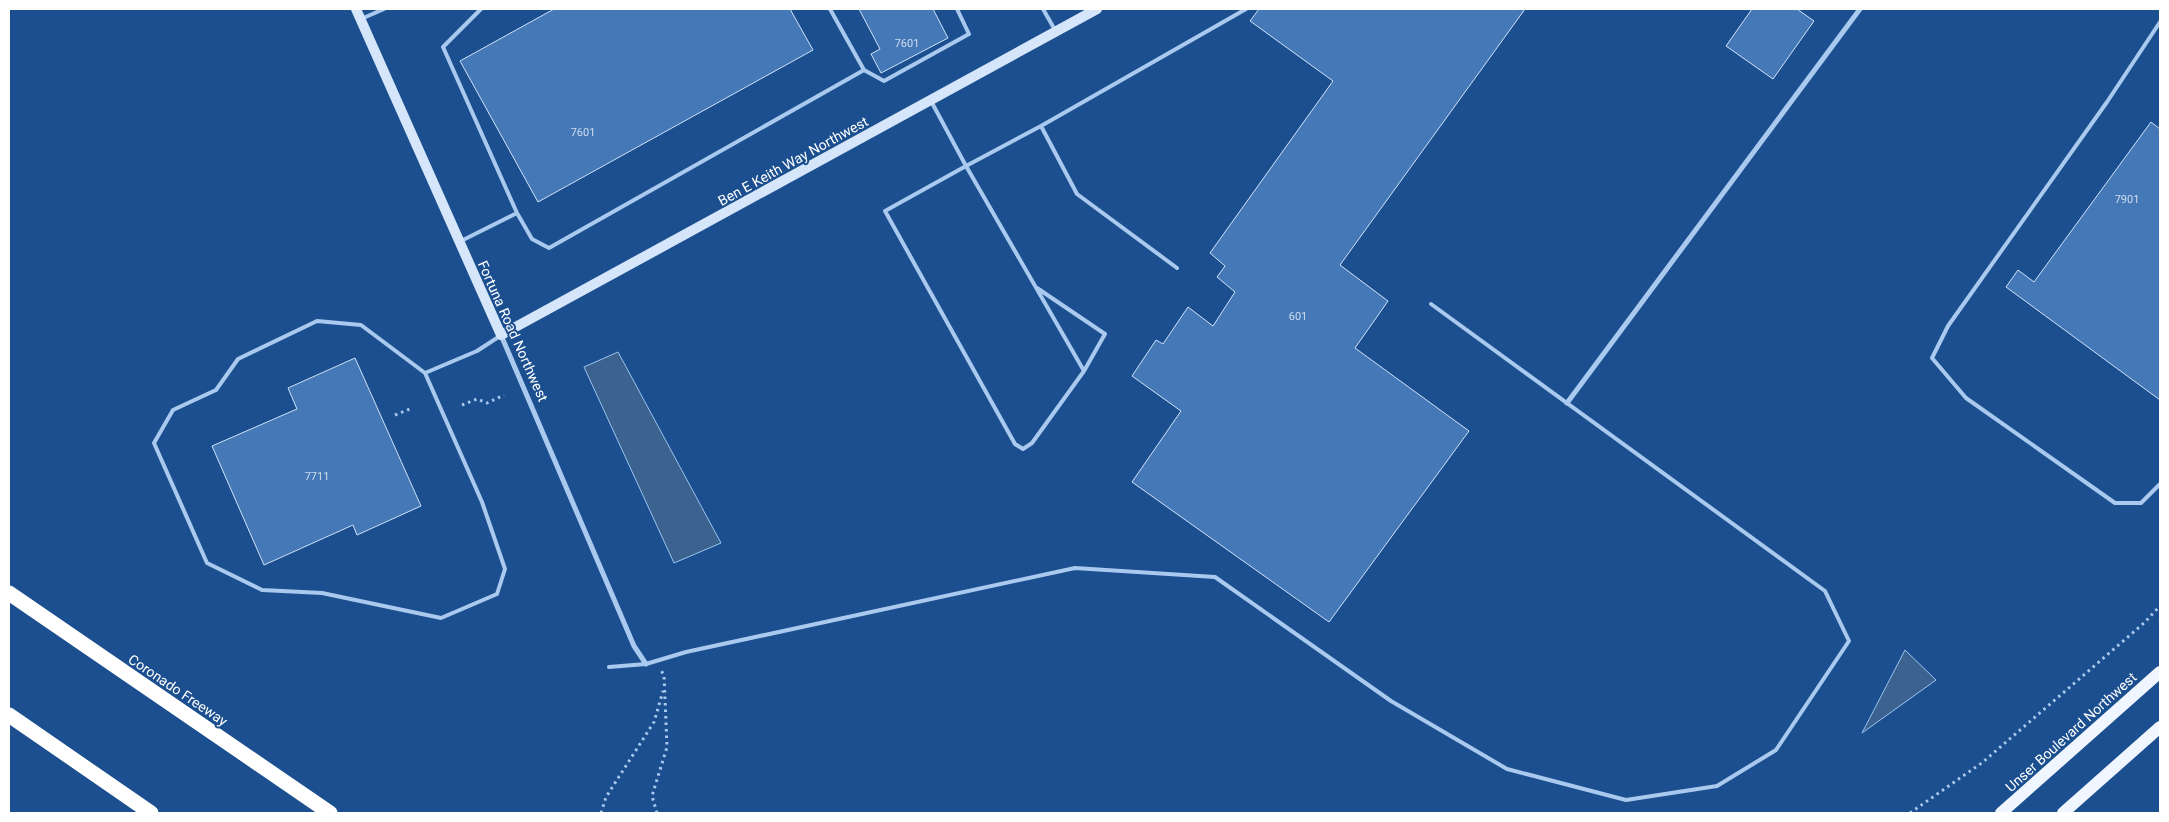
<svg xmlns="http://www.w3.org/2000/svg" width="2169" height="822" font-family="Roboto,sans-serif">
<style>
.water{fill:#3c6290;stroke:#9cc4f0}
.building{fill:#4478b7;stroke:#cfe3fa}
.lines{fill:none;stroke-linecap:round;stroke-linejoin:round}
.path{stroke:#a9c9ee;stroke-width:3;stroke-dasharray:2.5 4;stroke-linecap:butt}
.lane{stroke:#a9c9ee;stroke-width:4}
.street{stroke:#a9c9ee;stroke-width:5}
.secondary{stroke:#d6e6fa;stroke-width:10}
.primary{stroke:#f0f6ff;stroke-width:12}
.highway{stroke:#fff;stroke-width:15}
.labels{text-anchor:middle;stroke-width:4;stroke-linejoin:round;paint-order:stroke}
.number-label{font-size:11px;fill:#d0dded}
.street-label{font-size:14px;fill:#fff;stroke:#1b4f8f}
</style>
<rect width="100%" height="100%" fill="#1b4f8f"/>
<path class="water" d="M 618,352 L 721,543 L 674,563 L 584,367 Z
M 1905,650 L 1936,680 L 1862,733 Z"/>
<path class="building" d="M 554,9 L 790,9 L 813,50 L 538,202 L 460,61 Z
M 859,9 L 933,9 L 948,38 L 881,73 L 871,54 L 880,49 Z
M 1259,9 L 1525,9 L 1340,265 L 1388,301 L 1355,348 L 1469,431 L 1329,622 L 1132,482 L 1181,411 L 1132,376 L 1156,340 L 1163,344 L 1188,307 L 1213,326 L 1235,292 L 1217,277 L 1225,266 L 1210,253 L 1333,81 L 1250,21 Z
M 1752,9 L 1797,9 L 1814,21 L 1773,79 L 1726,46 Z
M 2151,122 L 2160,129 L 2160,400 L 2006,287 L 2018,270 L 2034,282 Z
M 355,358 L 421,506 L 357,535 L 353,525 L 264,565 L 212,446 L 297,409 L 288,388 Z"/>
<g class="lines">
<path class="path" d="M 462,405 L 477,399 L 487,403 L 504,395
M 395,415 L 410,409
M 601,813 L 606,797 L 654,722 L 663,691
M 657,813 L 652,796 L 667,747 L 664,675 L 660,669
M 1910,813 L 1983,762 L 2144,623 L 2160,606"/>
<path class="lane" d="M 481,9 L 443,47 L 517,213
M 1043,9 L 1055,30
M 361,19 L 384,9
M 2160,22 L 2107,102 L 1948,326 L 1932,358 L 1966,398 L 2115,503 L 2141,503 L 2160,484
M 864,70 L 884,81 L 969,34 L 957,9
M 931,101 L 966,166 L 1041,126 L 1246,9
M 1041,126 L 1077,194 L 1177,268
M 966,166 L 1084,371 L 1032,443 L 1023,449 L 1015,444 L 885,211 Z
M 461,241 L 517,213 L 532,239 L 549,248 L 864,70 L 830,9
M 1037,288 L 1105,334 L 1084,371
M 425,373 L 482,502 L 505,569 L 497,594 L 441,618 L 322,593 L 262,590 L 207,563 L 154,443 L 173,410 L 216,390 L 238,359 L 317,321 L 361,325 L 425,373 L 477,351 L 500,336
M 609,667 L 646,664 L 686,652 L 1075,568 L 1215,577 L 1391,701 L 1507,769 L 1626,800 L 1717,786 L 1776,750 L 1849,641 L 1825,591 L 1431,304"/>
<path class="street" d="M 501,335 L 634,646 L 646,664
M 1567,403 L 1860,9"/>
<path class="secondary" d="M 356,9 L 501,335 L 1097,9"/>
<path class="primary" d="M 2001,813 L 2160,672
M 2063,813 L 2160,727"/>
<path class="highway" d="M 9,593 L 330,813
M 9,715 L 151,813"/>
</g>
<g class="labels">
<g class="number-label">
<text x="907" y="47">7601</text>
<text x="583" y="136">7601</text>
<text x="2127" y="203">7901</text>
<text x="1298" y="320">601</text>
<text x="317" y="480">7711</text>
</g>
<g class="street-label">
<text transform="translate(793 161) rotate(-29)" y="5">Ben E Keith Way Northwest</text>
<text transform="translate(513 331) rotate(66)" y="5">Fortuna Road Northwest</text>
<text transform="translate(178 690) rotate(34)" y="5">Coronado Freeway</text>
<text transform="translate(2071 732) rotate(-42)" y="5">Unser Boulevard Northwest</text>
</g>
</g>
<rect width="2169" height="822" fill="none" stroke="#ffffff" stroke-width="20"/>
</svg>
